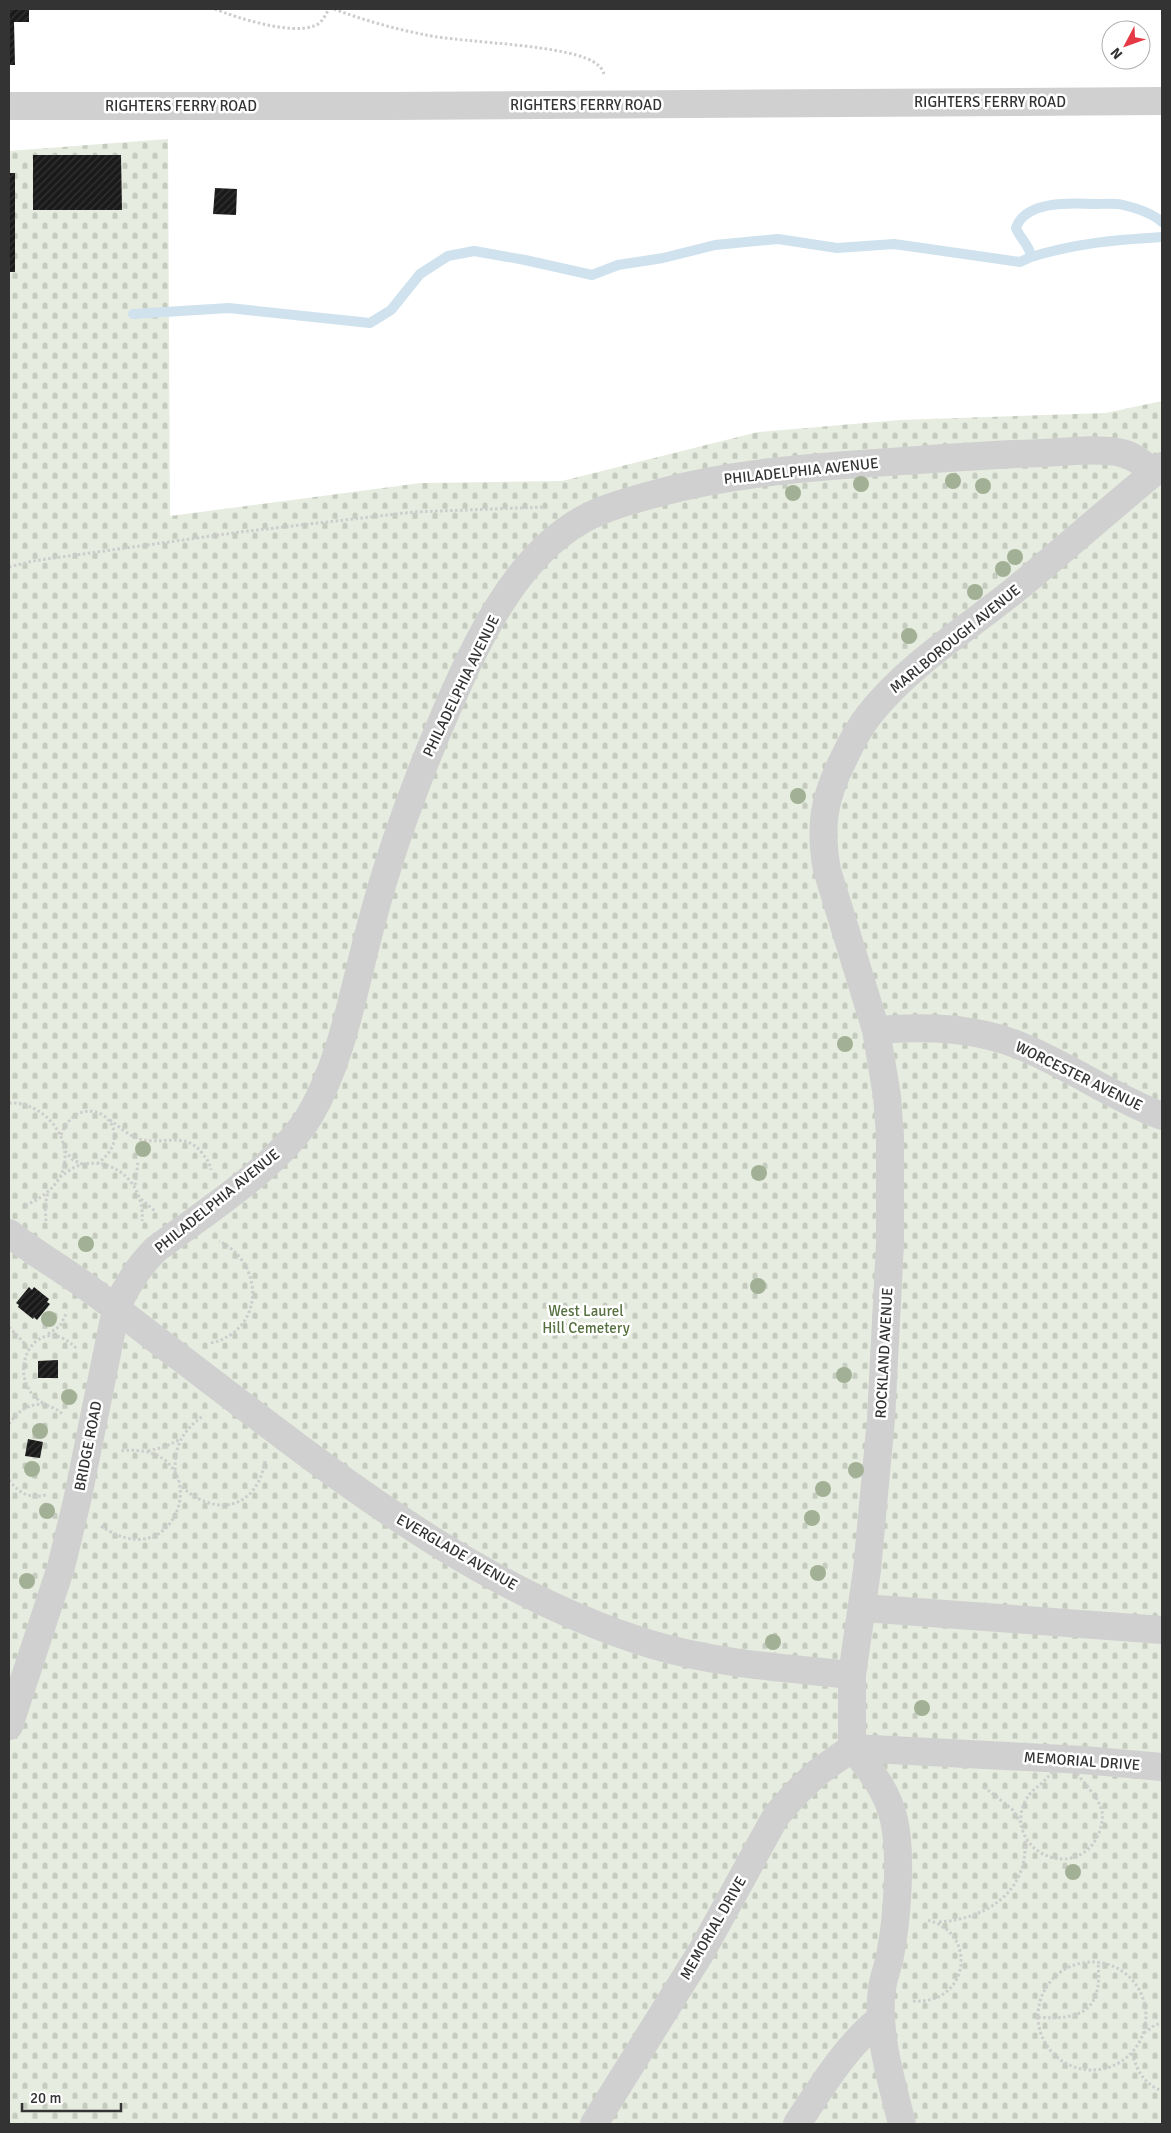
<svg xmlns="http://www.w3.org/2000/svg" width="1171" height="2133" font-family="Signika,sans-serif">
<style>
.cemetery{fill:url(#cemetery-stones)}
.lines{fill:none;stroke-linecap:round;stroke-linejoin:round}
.stream{stroke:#cfe2ee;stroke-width:10}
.building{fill:url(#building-hatch)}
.path{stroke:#cdcdcd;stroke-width:3;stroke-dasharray:2.5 2.5;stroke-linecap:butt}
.minor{stroke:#d0d0d0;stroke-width:28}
.tree{fill:#a2b095}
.labels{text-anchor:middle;stroke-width:5;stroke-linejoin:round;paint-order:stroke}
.street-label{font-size:15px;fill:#333;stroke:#fff}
.park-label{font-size:15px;fill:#56703f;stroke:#fff}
</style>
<defs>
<pattern id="cemetery-stones" width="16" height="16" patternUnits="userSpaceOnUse" patternTransform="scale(1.25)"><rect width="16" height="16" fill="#e6ecdf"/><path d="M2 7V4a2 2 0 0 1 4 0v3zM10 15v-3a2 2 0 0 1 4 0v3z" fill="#c6cbc0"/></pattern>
<pattern id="building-hatch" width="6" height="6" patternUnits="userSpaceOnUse" patternTransform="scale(1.25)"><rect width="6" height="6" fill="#1a1a1a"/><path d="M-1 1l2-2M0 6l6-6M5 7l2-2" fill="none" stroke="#333"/></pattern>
</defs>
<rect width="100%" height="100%" fill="#fff"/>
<path class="cemetery" d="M 168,139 L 170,516 L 421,483 L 562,481 L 758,432 L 900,420 L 1106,413 L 1162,401 L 1162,2124 L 9,2124 L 9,151 Z"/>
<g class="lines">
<path class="stream" d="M 1031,257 C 1076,243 1115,240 1162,237
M 133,314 L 229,308 L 370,323 L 391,310 L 420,274 L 448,256 L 474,251 L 525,260 L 592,275 L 618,265 L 663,258 L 715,245 L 778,239 L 837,248 L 894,244 L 1020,262 L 1031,257 C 1030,245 1020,239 1016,228 C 1025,200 1073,203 1096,204 C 1105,204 1115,203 1123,205 C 1136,208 1153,214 1162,222"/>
</g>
<path class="building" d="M 9,9 L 29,9 L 29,22 L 14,22 L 15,65 L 9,65 Z
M 33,155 L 121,155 L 122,210 L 33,210 Z
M 9,173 L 15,173 L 15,272 L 9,272 Z
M 215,188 L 237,189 L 236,215 L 213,214 Z
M 29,1287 L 32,1290 L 34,1287 L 49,1299 L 47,1302 L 50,1304 L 37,1320 L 34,1317 L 33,1319 L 18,1307 L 19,1305 L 16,1303 Z
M 58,1360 L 58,1378 L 38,1378 L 38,1361 Z
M 28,1439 L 43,1442 L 40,1458 L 25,1456 Z"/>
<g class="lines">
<path class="path" d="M 215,9 C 237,18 291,35 314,26 C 322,24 325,15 329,9
M 334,9 C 363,20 395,29 426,35 C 462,43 575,44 598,65 C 601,67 603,71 604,74
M 9,567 L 33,561 L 240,532 L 414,512 L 544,507
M 9,1103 C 45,1101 78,1142 60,1177 C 52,1191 38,1200 24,1206
M 110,1120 C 120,1127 131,1138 143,1140 C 165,1144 186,1132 202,1153 C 206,1158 210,1163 211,1170
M 61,1135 C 82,1082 144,1129 98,1163
M 65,1151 L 73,1160 L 82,1164
M 60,1177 C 67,1172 76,1165 84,1164 C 119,1158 145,1188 142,1221
M 135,1185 L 138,1162
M 141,1199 L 156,1212
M 46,1221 L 45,1205 L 48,1192
M 9,1327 L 26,1345
M 48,1334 L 60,1326 L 67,1312
M 211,1343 C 264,1331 266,1264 219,1241
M 43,1403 C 0,1378 36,1306 77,1349
M 9,1424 C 24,1402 44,1398 64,1415
M 148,1451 L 164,1447 L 179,1440
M 175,1470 C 175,1443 183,1431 204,1415
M 9,1480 C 19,1493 29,1499 46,1495
M 182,1487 C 216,1518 257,1509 265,1461
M 101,1526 C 183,1583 220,1439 120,1451
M 1064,1759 C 1075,1773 1098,1795 1102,1811 C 1104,1823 1099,1835 1093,1844 C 1062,1882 1001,1841 1027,1798 C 1031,1790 1040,1786 1046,1779 C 1052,1773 1058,1766 1064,1759 Z
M 984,1787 L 1012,1809 L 1020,1822
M 939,1922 C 986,1919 1028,1892 1025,1841
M1038 2016a54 54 0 1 1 108 0a54 54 0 1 1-108 0Z
M 913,2001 C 971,2005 978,1930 926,1920
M 1038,2017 C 1081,2021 1103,2010 1098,1963
M 1144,2033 L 1155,2025 L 1162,2023
M 1132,2053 C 1137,2071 1144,2084 1162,2091"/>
<path class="minor" d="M 9,106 L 389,106 L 1162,101
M 876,1030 C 925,1026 977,1027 1023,1047 C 1071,1067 1114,1098 1162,1116
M 9,1233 C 30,1250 54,1264 77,1280 C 113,1305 147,1333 182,1359 C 324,1467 477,1591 650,1644 C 716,1664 785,1668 852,1675
M 863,1608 L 1162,1630
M 9,1726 L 61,1567 L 77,1501 L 116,1309 C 126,1286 138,1267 156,1249 C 204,1213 279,1166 310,1115 C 344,1056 354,986 372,921 C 391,849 416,781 445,714 C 475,645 514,558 582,520 C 605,507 633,500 658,493 C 744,470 831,466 919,460 C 960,457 1002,454 1043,453 C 1067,452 1093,448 1117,452 C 1132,454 1142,463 1154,473
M 852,1748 C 870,1769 888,1792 894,1820 C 902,1855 897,1920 890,1956 C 888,1967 883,1978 882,1989 C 876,2032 892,2083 902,2124
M 852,1748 L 1083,1760 L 1162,1767
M 594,2124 L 703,1949 L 776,1816 L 795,1794 L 817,1773 L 852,1748 L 852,1675 L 867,1570 L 881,1419 L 890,1243 L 890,1136 L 887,1096 L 876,1030 L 827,870 C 819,826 824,797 844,758 C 851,743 859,728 869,715 C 910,663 970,627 1021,585 C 1068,546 1114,505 1162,466
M 797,2124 C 822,2086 845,2047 881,2018"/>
</g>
<g class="tree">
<circle cx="953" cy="481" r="8"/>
<circle cx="861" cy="484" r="8"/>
<circle cx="983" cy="486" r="8"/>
<circle cx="793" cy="493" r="8"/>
<circle cx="1015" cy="557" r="8"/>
<circle cx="1003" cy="569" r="8"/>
<circle cx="975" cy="592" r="8"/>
<circle cx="909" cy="636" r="8"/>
<circle cx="798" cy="796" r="8"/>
<circle cx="845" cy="1044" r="8"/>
<circle cx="143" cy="1149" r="8"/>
<circle cx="759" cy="1173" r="8"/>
<circle cx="86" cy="1244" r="8"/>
<circle cx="758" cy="1286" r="8"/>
<circle cx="49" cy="1319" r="8"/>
<circle cx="844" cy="1375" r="8"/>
<circle cx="69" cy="1397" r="8"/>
<circle cx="40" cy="1431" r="8"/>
<circle cx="32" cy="1469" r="8"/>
<circle cx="856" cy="1470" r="8"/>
<circle cx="823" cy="1489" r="8"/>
<circle cx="47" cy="1511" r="8"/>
<circle cx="812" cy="1518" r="8"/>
<circle cx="818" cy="1573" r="8"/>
<circle cx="27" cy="1581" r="8"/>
<circle cx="773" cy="1642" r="8"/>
<circle cx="922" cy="1708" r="8"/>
<circle cx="1073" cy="1872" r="8"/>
</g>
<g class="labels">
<g class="street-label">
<text x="990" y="107">RIGHTERS FERRY ROAD</text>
<text x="586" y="110">RIGHTERS FERRY ROAD</text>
<text x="181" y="111">RIGHTERS FERRY ROAD</text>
<text transform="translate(801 471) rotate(-6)" y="5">PHILADELPHIA AVENUE</text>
<text transform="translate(955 639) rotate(-39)" y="5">MARLBOROUGH AVENUE</text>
<text transform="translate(461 686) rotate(-64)" y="5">PHILADELPHIA AVENUE</text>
<text transform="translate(1079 1076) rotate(26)" y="5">WORCESTER AVENUE</text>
<text transform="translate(217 1201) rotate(-39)" y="5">PHILADELPHIA AVENUE</text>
<text transform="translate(884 1353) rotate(-87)" y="5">ROCKLAND AVENUE</text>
<text transform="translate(88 1446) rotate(-79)" y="5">BRIDGE ROAD</text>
<text transform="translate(457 1552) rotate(30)" y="5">EVERGLADE AVENUE</text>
<text transform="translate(1082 1761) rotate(4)" y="5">MEMORIAL DRIVE</text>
<text transform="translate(713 1928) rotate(-60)" y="5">MEMORIAL DRIVE</text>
</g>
<g class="park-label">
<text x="586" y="1316">West Laurel<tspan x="586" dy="17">Hill Cemetery</tspan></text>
</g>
</g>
<rect width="1171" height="2133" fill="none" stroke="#333333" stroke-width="20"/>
<g transform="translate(1126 45) rotate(229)"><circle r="24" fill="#ffffff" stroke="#adadad"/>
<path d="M0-4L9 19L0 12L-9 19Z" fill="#e63946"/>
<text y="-8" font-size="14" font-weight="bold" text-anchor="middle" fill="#333333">N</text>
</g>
<path d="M22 2103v8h99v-8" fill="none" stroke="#333333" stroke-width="2.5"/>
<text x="30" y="2103" font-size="15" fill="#333333" stroke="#ffffff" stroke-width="4" paint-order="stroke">20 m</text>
</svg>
